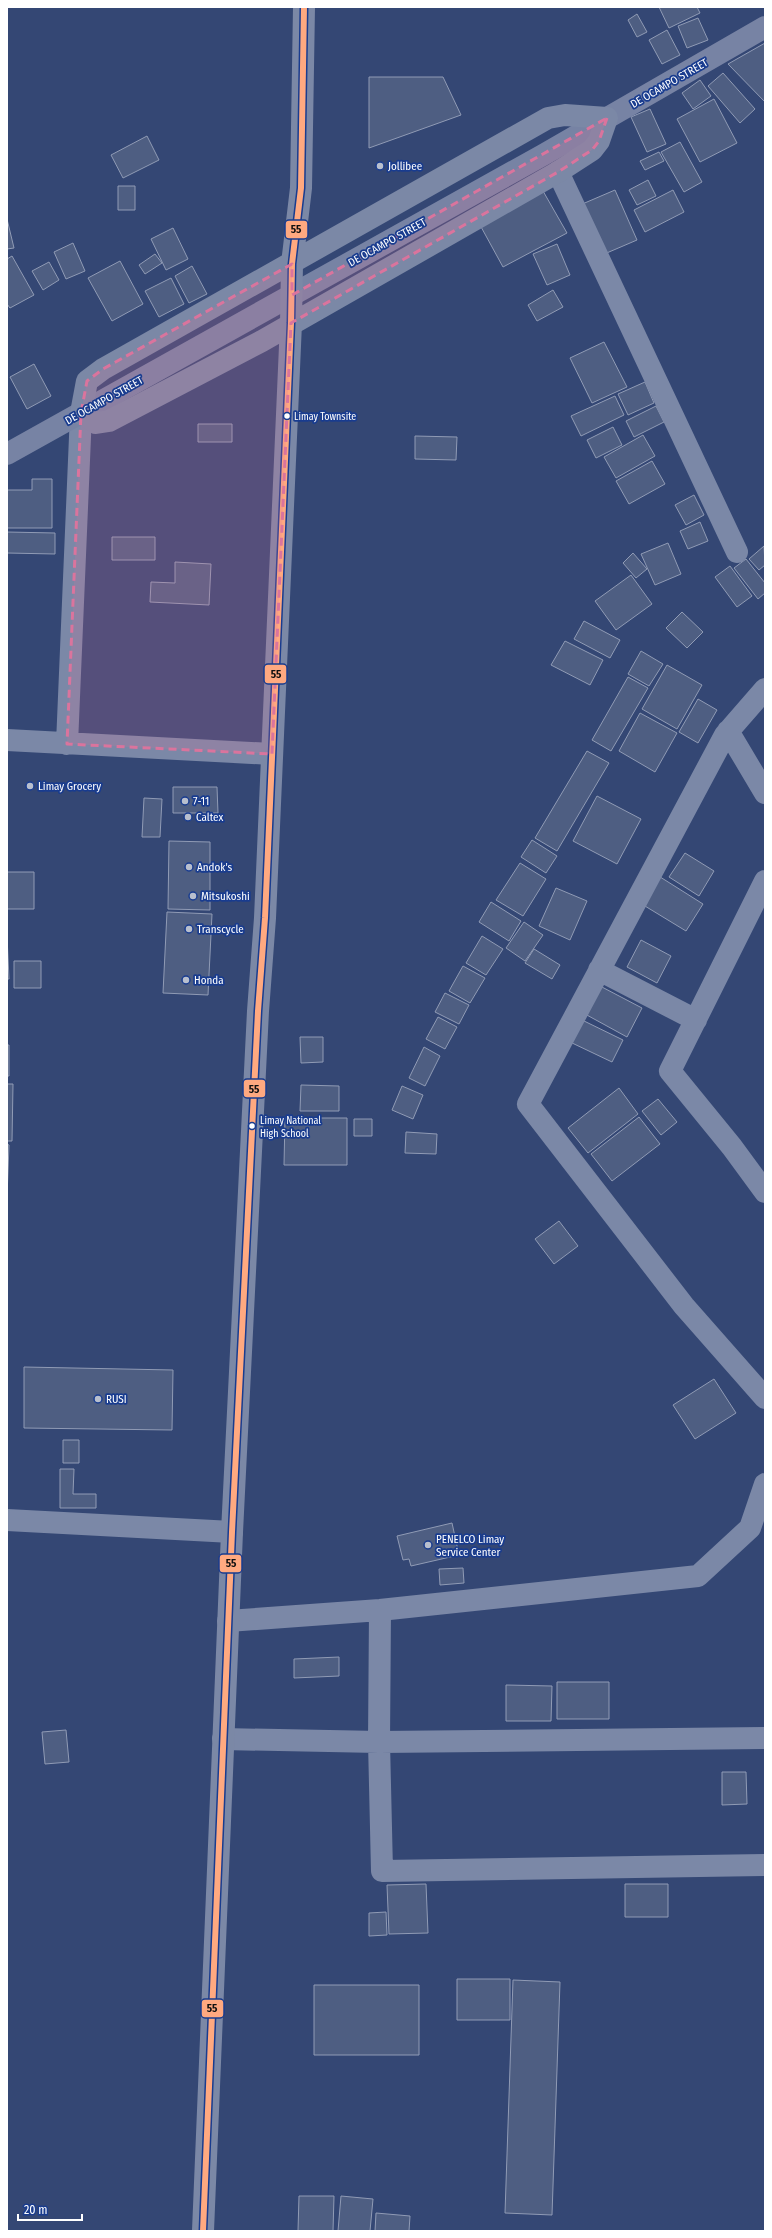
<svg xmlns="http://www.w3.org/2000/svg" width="772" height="2238" font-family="'Fira Sans Condensed',sans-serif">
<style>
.building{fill:#4e5e82;stroke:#909bb5}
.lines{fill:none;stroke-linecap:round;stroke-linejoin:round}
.street{stroke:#7b88a7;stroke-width:22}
.secondary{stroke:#7783a4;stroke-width:22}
.primary{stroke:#7b88a6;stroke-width:22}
.bus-1-casing{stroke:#193c8f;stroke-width:9}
.bus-1{stroke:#ffa980;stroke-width:6}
.marked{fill:#da749d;fill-opacity:0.2;stroke:#da749d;stroke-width:3;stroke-dasharray:8 5;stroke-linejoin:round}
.poi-dot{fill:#b8bfce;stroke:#193c8f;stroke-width:1.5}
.bus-dot{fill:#fff;stroke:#193c8f;stroke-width:1.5}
.labels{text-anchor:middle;stroke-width:3.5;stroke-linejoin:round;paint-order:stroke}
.bus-label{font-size:10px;fill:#fff;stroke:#193c8f;text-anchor:start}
.street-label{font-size:11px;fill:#fff;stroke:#193c8f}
.poi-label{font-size:11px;fill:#fff;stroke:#193c8f;text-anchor:start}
.line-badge{stroke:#193c8f;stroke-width:1.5}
.pale-badge-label{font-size:11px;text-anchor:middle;font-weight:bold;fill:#111}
</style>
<rect width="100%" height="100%" fill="#344774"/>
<path class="building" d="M 659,7 L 697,7 L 700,13 L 669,28 Z
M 637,14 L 647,32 L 637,37 L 628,20 Z
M 698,18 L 708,40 L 687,48 L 678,26 Z
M 667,30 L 680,55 L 662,64 L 649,40 Z
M 765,43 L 765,102 L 728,64 Z
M 723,73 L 755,109 L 740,123 L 708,86 Z
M 369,77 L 443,77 L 461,115 L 369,148 Z
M 700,80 L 711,96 L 693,109 L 682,93 Z
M 714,99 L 737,143 L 700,162 L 677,119 Z
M 650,109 L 666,144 L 647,152 L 631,117 Z
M 147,136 L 159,160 L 123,178 L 111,155 Z
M 680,142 L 702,182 L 684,192 L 661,152 Z
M 659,152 L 664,161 L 645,170 L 640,161 Z
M 648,180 L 656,196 L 637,205 L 629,190 Z
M 118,186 L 135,186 L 135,210 L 118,210 Z
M 615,190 L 637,240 L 602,255 L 580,205 Z
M 673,190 L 684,212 L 645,232 L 634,210 Z
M 543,191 L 567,233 L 503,267 L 480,225 Z
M 7,219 L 14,248 L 7,249 Z
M 173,228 L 188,259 L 166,270 L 151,239 Z
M 73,243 L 85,271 L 66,279 L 54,252 Z
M 557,244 L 570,275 L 547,285 L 533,254 Z
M 155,254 L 162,263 L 145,274 L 139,265 Z
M 12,256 L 34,295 L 10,308 L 7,304 L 7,259 Z
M 120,261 L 143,304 L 112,321 L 88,278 Z
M 49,262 L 59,280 L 43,290 L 32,271 Z
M 192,266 L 207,294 L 189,303 L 175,276 Z
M 171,278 L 184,304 L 159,317 L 145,291 Z
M 553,290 L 563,307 L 537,321 L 528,305 Z
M 604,342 L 627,387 L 592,403 L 570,358 Z
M 34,364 L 51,396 L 27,409 L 10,377 Z
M 645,382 L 654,403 L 628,415 L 618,394 Z
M 615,396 L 624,415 L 581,436 L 571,416 Z
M 656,406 L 664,422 L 634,437 L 626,421 Z
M 198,424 L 232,424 L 232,442 L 198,442 Z
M 613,427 L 622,445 L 596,458 L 587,440 Z
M 643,435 L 655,456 L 616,478 L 604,457 Z
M 415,436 L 457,437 L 456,460 L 415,459 Z
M 652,461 L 665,484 L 629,504 L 616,481 Z
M 32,479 L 52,479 L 52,528 L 7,528 L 7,490 L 32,490 Z
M 694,495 L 704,515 L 686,525 L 675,505 Z
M 700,522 L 708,541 L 688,549 L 680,531 Z
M 7,532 L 55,533 L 55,554 L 7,553 Z
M 112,537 L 155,537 L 155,560 L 112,560 Z
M 668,543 L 681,574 L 655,585 L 641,554 Z
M 764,546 L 765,565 L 759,570 L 749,559 Z
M 633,553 L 647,569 L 636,578 L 623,563 Z
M 746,559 L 765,583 L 765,593 L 758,599 L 734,568 Z
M 175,562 L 211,564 L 209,605 L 150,602 L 151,582 L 175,583 Z
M 730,566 L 752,596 L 737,607 L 715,577 Z
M 631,575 L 652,604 L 616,630 L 595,601 Z
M 682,612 L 703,632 L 687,648 L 666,628 Z
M 584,621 L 620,640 L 610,658 L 574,639 Z
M 565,641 L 603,660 L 590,685 L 551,665 Z
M 641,651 L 663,664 L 649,686 L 628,674 Z
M 667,665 L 702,685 L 677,729 L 642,709 Z
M 628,677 L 648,688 L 611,751 L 592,740 Z
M 698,699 L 717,710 L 698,743 L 679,732 Z
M 640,713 L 677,733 L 655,772 L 619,751 Z
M 587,751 L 609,763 L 557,851 L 535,838 Z
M 173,787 L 217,787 L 218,813 L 173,813 Z
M 597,796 L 641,819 L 617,864 L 573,841 Z
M 144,798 L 162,799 L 160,837 L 142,837 Z
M 532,840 L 557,856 L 546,873 L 521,857 Z
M 169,841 L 210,842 L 210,910 L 168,909 Z
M 685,853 L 714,871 L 699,896 L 669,877 Z
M 520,863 L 546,879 L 523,916 L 496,900 Z
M 7,872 L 34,872 L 34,909 L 7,909 Z
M 657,875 L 703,904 L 686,931 L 640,903 Z
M 556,888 L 587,901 L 570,940 L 539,926 Z
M 491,902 L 521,921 L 509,941 L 479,922 Z
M 167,912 L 212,914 L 208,995 L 163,993 Z
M 524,922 L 543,935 L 525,961 L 506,948 Z
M 7,936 L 9,979 L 7,979 Z
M 482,936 L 503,949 L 486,975 L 466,963 Z
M 641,940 L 671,956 L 657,983 L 627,967 Z
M 534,949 L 560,965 L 552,979 L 525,963 Z
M 14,961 L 41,961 L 41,988 L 14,988 Z
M 463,966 L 485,978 L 470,1003 L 449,991 Z
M 600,986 L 642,1008 L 627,1037 L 585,1014 Z
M 445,993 L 469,1005 L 459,1024 L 435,1012 Z
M 438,1017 L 457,1027 L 445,1049 L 426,1039 Z
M 582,1020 L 623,1040 L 612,1062 L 570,1042 Z
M 300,1037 L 323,1037 L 323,1062 L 301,1063 Z
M 7,1045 L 9,1045 L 9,1076 L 7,1076 Z
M 424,1047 L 440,1056 L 425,1086 L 409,1078 Z
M 7,1084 L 13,1084 L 12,1141 L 7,1141 Z
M 301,1085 L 339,1086 L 339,1111 L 300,1111 Z
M 402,1086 L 423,1095 L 413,1119 L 392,1110 Z
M 619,1088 L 638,1114 L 588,1153 L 568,1128 Z
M 658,1099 L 677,1122 L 661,1135 L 642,1111 Z
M 639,1117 L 660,1144 L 612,1181 L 591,1154 Z
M 285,1118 L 347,1118 L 347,1165 L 284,1165 Z
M 354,1119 L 372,1119 L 372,1136 L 354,1136 Z
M 406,1132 L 437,1134 L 436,1154 L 405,1153 Z
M 7,1144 L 9,1145 L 7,1197 Z
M 559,1221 L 578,1246 L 554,1264 L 535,1239 Z
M 24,1367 L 173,1370 L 172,1430 L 24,1428 Z
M 714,1379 L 736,1413 L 695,1439 L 673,1405 Z
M 63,1440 L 79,1440 L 79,1463 L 63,1463 Z
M 60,1469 L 74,1469 L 73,1494 L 96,1494 L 96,1508 L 60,1508 Z
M 452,1523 L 459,1555 L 411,1566 L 409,1559 L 403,1560 L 397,1536 Z
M 463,1568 L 464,1583 L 440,1585 L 439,1569 Z
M 339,1657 L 339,1676 L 294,1678 L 294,1659 Z
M 557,1682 L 609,1682 L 609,1719 L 557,1719 Z
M 506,1685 L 552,1686 L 551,1721 L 506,1721 Z
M 66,1730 L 69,1762 L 45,1764 L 42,1732 Z
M 722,1772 L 746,1772 L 747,1804 L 722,1805 Z
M 426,1884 L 428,1933 L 389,1934 L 387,1885 Z
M 625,1884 L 668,1884 L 668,1917 L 625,1917 Z
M 386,1912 L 387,1935 L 369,1936 L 369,1913 Z
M 457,1979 L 510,1979 L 510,2020 L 457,2020 Z
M 513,1980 L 560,1982 L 552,2215 L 505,2213 Z
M 314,1985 L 419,1985 L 419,2055 L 314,2055 Z
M 299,2196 L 334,2196 L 333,2231 L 298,2231 Z
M 341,2196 L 373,2199 L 370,2231 L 338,2231 Z
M 376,2213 L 410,2216 L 409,2231 L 375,2231 Z"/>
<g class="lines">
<path class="street" d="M 558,172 L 737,552
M 765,689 L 725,735 L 528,1104 L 684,1306 L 765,1398
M 728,731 L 765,793
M 7,740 L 272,754
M 67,744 L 81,413
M 765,881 L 670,1071 L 732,1147 L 765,1192
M 599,970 L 696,1020
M 7,1520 L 232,1532
M 380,1610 L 379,1742 L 382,1871 L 765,1865
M 228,1621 L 380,1610 L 698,1576 L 750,1528 L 765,1484
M 223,1739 L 379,1742 L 765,1738"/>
<path class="secondary" d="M 7,454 L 543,155 L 765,27"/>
<path class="primary" d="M 565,115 L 607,118 L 599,141 L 592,150 L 558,172 L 262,341 L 109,421 L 96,423 L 81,413 L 87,381 L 103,369 L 548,118 Z
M 203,2231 L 232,1532 L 258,1011 L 265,918 L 291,323 L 292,264 L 301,188 L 304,7"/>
<g class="bus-1-casing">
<path id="bus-1" d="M 203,2231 L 232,1532 L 258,1011 L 265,918 L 291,323 L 292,264 L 301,188 L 304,7"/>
</g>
<use href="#bus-1" class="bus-1"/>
</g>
<path class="marked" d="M 607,118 L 599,141 L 592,150 L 558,172 L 291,323 L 272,754 L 67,744 L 81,413 L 87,381 L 103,369 L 292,264 L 292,295 Z"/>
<g class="poi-dot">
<circle cx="380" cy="166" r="4"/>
<circle cx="30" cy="786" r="4"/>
<circle cx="185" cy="801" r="4"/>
<circle cx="188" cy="817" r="4"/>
<circle cx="189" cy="867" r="4"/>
<circle cx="193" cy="896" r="4"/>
<circle cx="189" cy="929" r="4"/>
<circle cx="186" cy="980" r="4"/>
<circle cx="98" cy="1399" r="4"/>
<circle cx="428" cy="1545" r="4"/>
</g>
<g class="bus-dot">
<circle cx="287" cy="416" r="3.5"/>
<circle cx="252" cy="1126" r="3.5"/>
</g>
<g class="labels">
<g class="bus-label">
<text x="294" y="420">Limay Townsite</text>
<text x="260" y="1124">Limay National<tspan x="260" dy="13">High School</tspan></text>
</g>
<g class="street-label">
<text transform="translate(669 83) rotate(-30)" y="4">DE OCAMPO STREET</text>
<text transform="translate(387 242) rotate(-29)" y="4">DE OCAMPO STREET</text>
<text transform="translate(104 400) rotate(-29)" y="4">DE OCAMPO STREET</text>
</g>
<g class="poi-label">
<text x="388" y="170">Jollibee</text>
<text x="38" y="790">Limay Grocery</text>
<text x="193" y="805">7-11</text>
<text x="196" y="821">Caltex</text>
<text x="197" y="871">Andok's</text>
<text x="201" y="900">Mitsukoshi</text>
<text x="197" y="933">Transcycle</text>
<text x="194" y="984">Honda</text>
<text x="106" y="1403">RUSI</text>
<text x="436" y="1543">PENELCO Limay<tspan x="436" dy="13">Service Center</tspan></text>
</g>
</g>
<g class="line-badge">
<rect x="285" y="220" width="23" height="19" rx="4" fill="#ffa980"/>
<rect x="264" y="664" width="23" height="20" rx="4" fill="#ffa980"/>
<rect x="243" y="1079" width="23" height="19" rx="4" fill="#ffa980"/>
<rect x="219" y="1554" width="23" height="19" rx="4" fill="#ffa980"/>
<rect x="201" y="1999" width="23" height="19" rx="4" fill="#ffa980"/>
</g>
<g class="pale-badge-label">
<text x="296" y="233">55</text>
<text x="276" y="678">55</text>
<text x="254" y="1093">55</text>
<text x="231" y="1567">55</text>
<text x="212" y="2012">55</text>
</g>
<rect width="772" height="2238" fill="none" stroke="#ffffff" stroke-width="16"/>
<path d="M18 2214v6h64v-6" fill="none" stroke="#ffffff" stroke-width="2"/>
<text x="24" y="2214" font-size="12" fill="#ffffff" stroke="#193c8f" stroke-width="3" paint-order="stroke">20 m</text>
</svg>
